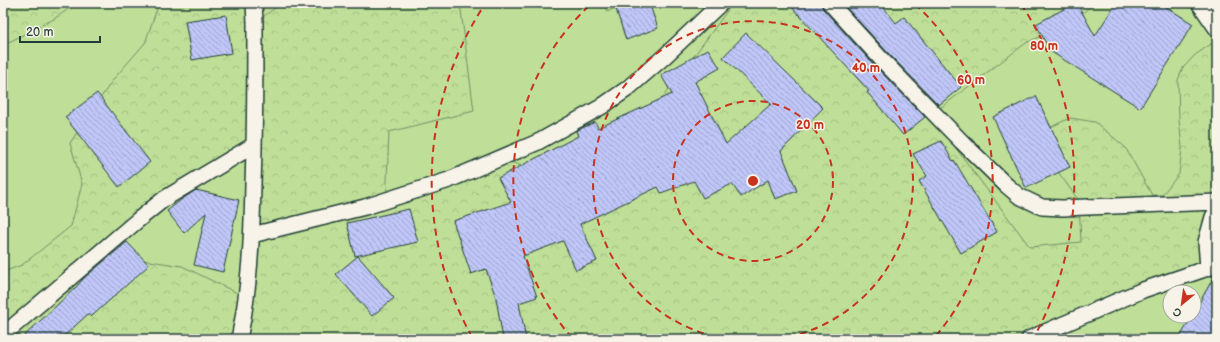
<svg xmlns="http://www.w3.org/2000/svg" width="1220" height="342" font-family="'Balsamiq Sans',sans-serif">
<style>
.green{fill:#bfdf98;stroke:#6f8e66;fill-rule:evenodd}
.forest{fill:url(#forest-crowns);stroke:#6f8e66;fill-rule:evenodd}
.building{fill:url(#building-back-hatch);stroke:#1f3d34}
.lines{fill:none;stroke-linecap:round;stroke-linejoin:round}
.lane-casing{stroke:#1f3d34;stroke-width:18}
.lane{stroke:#f7f3e8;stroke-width:15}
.ring{fill:none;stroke:#c8321e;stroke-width:2;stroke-dasharray:7 5}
.centre{fill:#c8321e;stroke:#f7f3e8;stroke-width:2}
.ring-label{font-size:12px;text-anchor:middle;font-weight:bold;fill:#c8321e;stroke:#f7f3e8;stroke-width:3;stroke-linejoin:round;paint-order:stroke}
</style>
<defs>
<pattern id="forest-crowns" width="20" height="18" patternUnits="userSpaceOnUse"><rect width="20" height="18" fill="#bfdf98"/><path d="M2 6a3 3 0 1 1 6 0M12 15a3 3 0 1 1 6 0" fill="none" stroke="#a4c084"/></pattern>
<pattern id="building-back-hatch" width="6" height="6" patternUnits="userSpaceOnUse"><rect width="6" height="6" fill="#c0c7f8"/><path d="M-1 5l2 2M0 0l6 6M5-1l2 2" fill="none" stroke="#9ba3ca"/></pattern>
</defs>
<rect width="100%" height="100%" fill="#f7f3e8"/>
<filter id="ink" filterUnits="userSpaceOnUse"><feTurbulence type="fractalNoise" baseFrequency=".025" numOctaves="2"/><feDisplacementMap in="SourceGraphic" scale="8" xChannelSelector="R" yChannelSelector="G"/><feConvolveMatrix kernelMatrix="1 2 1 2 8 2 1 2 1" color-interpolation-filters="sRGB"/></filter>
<g filter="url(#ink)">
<path class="green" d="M 3,3 L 1217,3 L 1217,339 L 3,339 ZM 1170,292 L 1194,292 L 1194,316 L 1170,316 Z"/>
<path class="forest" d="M 3,3 L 77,3 L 54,19 L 3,45 Z
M 159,3 L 247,3 L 254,33 L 264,16 L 282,3 L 460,3 L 474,111 L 389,132 L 386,204 L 502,158 L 544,175 L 633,134 L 677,79 L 733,3 L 1094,3 L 1074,21 L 1026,43 L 931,115 L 1030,247 L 1081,242 L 1079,201 L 1043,151 L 1051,127 L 1070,118 L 1095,122 L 1125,147 L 1152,195 L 1162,195 L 1179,174 L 1182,148 L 1179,120 L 1178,80 L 1183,68 L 1195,55 L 1217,40 L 1217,208 L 1211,218 L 1217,240 L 1217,255 L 1040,334 L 1026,339 L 3,339 L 3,272 L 22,265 L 71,226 L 82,184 L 70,143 L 112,81 L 145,43 ZM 252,150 L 243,296 L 182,266 L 131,258 L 108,251 L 162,206 Z
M 604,3 L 625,3 L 607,12 Z"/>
<path class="building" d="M 614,3 L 649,3 L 658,28 L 626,40 Z
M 788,3 L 821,3 L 823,9 L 876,67 L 925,117 L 903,135 L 867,92 L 869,91 Z
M 842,3 L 880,3 L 896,23 L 904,17 L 961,87 L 939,105 L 890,55 Z
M 1075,3 L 1077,3 L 1095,36 L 1116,3 L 1160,3 L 1193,24 L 1140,108 L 1050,51 L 1036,24 Z
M 226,15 L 232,53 L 192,60 L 185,21 Z
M 746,33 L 823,108 L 781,151 L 797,191 L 775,199 L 768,180 L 741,197 L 732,184 L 703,198 L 694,181 L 661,193 L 658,187 L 580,224 L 597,261 L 576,270 L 563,241 L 523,256 L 537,297 L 519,303 L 526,339 L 503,339 L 496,298 L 486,269 L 471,274 L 453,221 L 511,202 L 498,178 L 578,136 L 576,131 L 595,122 L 598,128 L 672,94 L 661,75 L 708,49 L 720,68 L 695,82 L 726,144 L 771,104 L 723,57 Z
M 97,93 L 150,162 L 119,187 L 65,117 Z
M 1036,96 L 1070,167 L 1026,188 L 993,117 Z
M 941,141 L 953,161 L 954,160 L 997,232 L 961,253 L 919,181 L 927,176 L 913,154 Z
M 196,190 L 239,200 L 223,272 L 194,265 L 206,213 L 184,233 L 167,211 L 182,199 Z
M 409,209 L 418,242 L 355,256 L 347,223 Z
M 127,242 L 149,265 L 91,317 L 88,314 L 61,339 L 21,339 L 76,287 L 84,278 Z
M 358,256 L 394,298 L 372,316 L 336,274 Z
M 1217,274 L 1217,339 L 1179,339 L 1192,316 L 1194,316 L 1194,312 L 1215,275 Z"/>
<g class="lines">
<g class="lane-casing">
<path id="lane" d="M 830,3 L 883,61 L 962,142 L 1006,185 L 1019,196 L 1042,207 L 1062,208 L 1217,202
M 1199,3 L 1217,29
M 252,235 L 365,207 L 449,180 L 538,142 L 601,107 L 627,89 L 665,56 L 721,3
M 1208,268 L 1206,242 L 1213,217 L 1217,210
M 3,335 L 138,220 L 164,199 L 254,145
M 239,339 C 250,288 252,236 253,184 C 255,130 255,76 255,22 L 254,3
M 1029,339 L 1143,290 L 1208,268 L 1217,265"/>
</g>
<use href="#lane" class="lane"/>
</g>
</g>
<g class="ring">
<circle cx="753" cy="181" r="80"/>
<path d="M727 339A160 160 0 1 1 779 339"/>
<path d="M572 338A240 240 0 0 1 591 4M915 4A240 240 0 0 1 934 338"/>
<path d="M472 337A321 321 0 0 1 485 4M1021 4A321 321 0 0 1 1034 337"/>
</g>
<circle cx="753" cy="181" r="6" class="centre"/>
<g class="ring-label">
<text x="1044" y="50">80 m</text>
<text x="866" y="72">40 m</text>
<text x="971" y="84">60 m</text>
<text x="810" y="129">20 m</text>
</g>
<rect width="1220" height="342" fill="none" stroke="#f7f3e8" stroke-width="16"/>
<rect x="8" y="8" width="1204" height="326" fill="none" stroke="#1f3d34" stroke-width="1.5" filter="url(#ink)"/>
<g transform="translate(1182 304) rotate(209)"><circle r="19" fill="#f7f3e8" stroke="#a1aaa0"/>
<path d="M0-3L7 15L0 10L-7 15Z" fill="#c8321e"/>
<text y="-6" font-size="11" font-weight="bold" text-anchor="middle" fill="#1f3d34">С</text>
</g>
<path d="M20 36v6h80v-6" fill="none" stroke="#1f3d34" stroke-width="2"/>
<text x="26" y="36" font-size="12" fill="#1f3d34" stroke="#f7f3e8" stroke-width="3" paint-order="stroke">20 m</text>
</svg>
